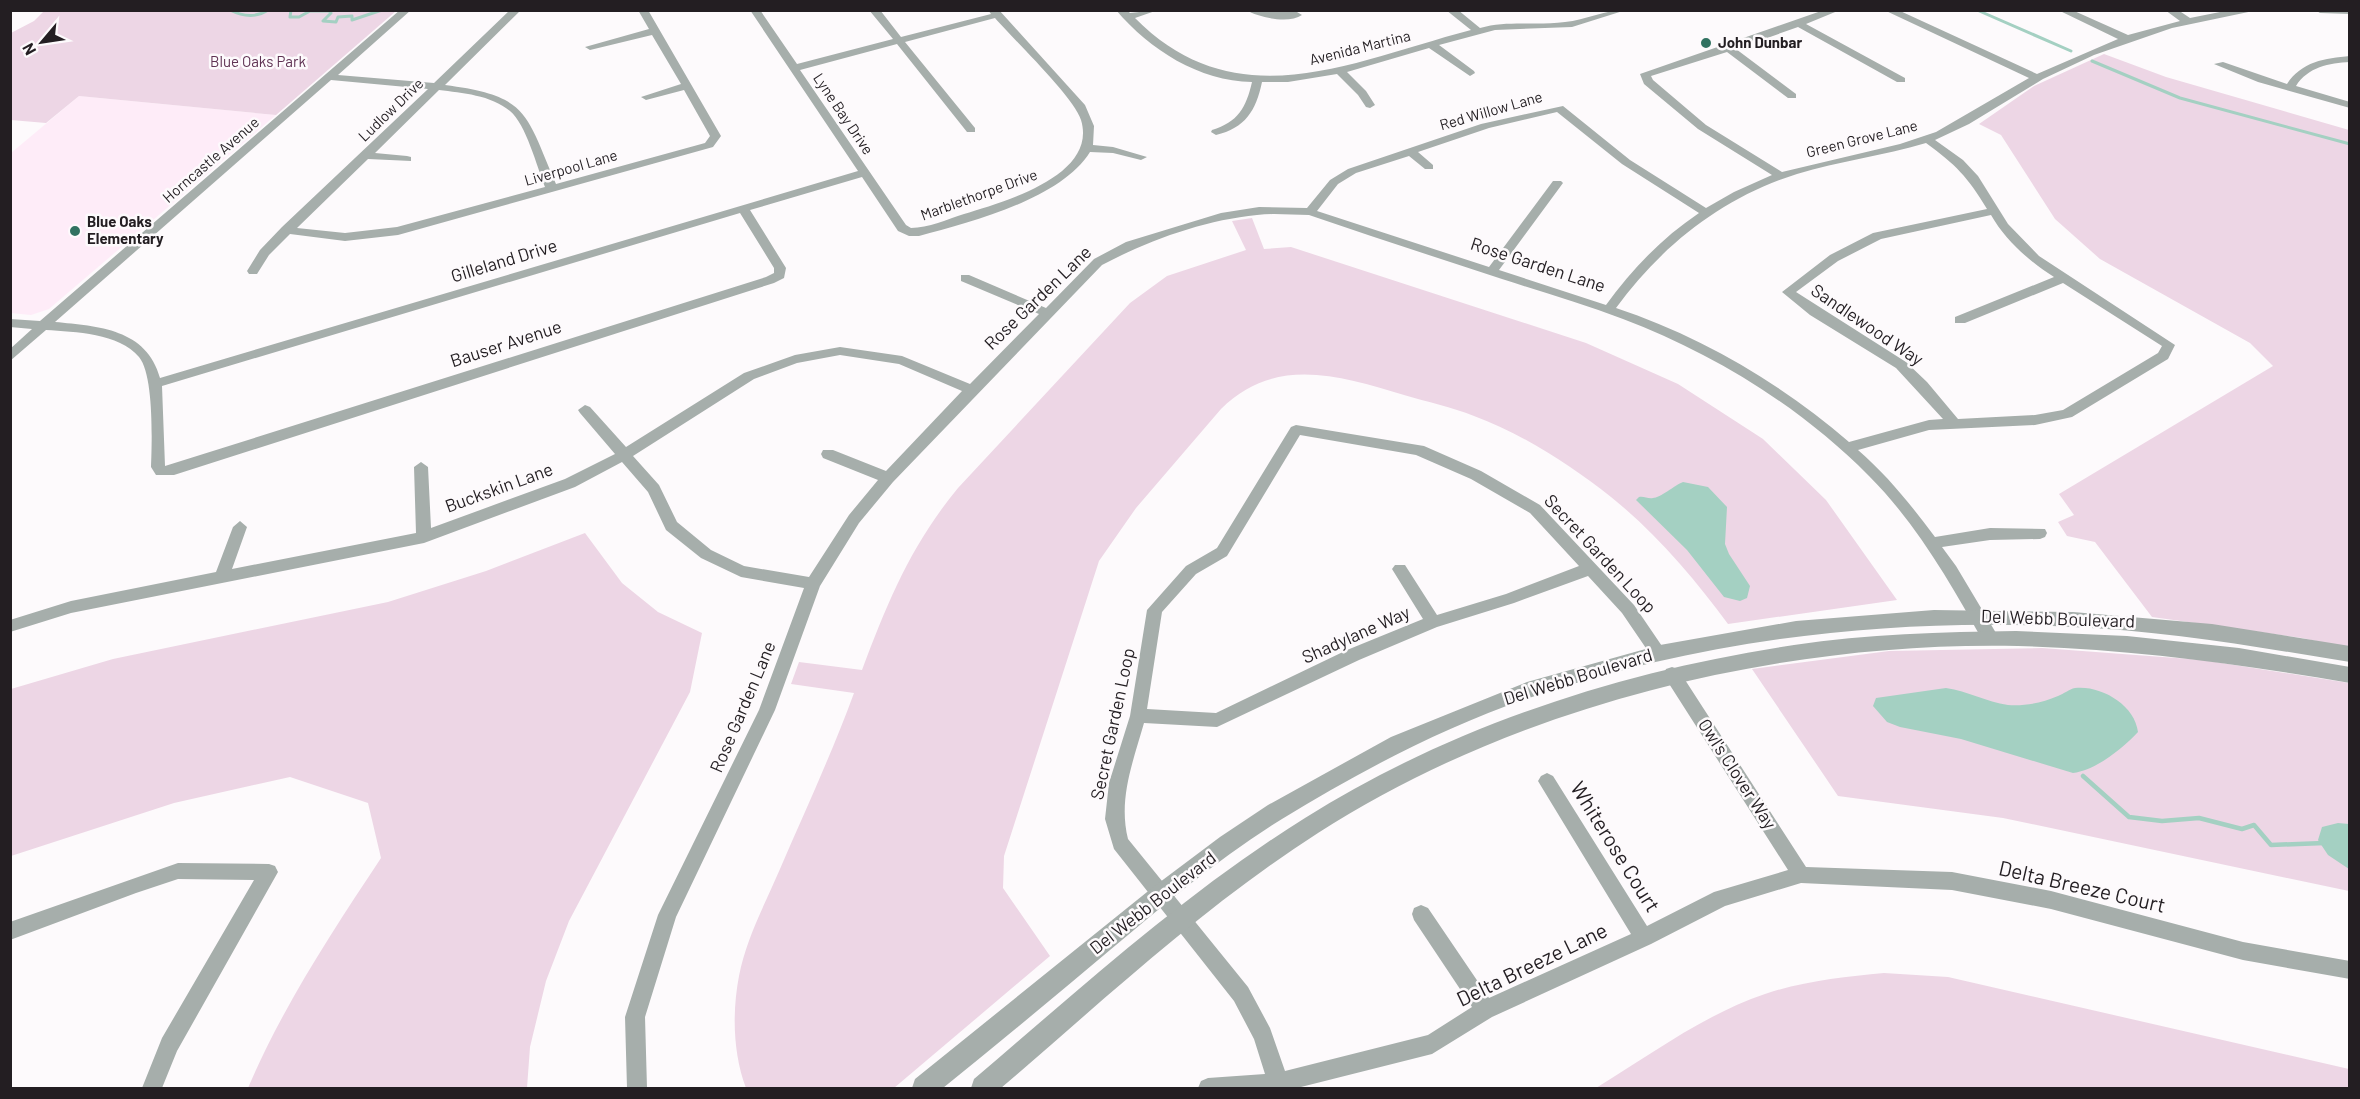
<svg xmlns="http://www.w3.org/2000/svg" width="2360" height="1099" font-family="Barlow,sans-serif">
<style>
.built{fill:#feecf8}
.green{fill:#edd6e5}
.water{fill:#a4d0c2}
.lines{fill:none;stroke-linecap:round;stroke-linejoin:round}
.stream-far1{stroke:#a4d0c2;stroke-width:3}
.stream{stroke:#a4d0c2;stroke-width:4.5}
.minor{fill:#a6aeab;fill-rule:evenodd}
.tertiary{fill:#a6aeab;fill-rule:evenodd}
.poi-dot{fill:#317261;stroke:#fdfafc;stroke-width:2}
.labels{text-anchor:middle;stroke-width:5;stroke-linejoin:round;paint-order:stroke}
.far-poi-label{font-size:15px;font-weight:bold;fill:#231e22;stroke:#fdfafc;text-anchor:start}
.far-street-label{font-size:15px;fill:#231e22;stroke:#fdfafc}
.far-park-label{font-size:15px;fill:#5f3253;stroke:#fdfafc}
.street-label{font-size:18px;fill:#231e22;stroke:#fdfafc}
.near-street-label{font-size:21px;fill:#231e22;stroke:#fdfafc}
</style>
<rect width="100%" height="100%" fill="#fdfafc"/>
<path class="built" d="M 79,96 L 276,115 L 49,309 L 31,315 L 11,313 L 11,153 Z"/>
<path class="green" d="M 44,11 L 44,10 L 396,11 L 276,115 L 79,96 L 46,123 L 11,120 L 11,33 L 34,21 Z
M 2104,54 L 2166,77 L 2349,130 L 2349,648 L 2302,638 L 2152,617 L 2095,542 L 2067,536 L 2058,522 L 2074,515 L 2059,494 L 2273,366 L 2250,343 L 2100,259 L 2055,219 L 2001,135 L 1979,124 L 2034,86 Z
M 1252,218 L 1264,249 L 1291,247 L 1586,343 L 1678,384 L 1763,439 L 1826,500 L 1897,600 L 1728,624 C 1694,578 1656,533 1611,497 C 1570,465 1523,434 1474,416 C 1452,407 1427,402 1404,395 C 1340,376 1275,355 1221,409 L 1136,508 L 1099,561 L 1004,856 L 1003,888 L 1050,956 L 894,1088 L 746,1088 C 733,1054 732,1012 739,976 C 746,939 765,904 780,869 C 805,811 832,753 854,693 L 791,684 L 799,662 L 862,670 C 888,601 911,545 958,488 L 1130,303 L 1167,276 L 1246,250 L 1232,221 Z
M 585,533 L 622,583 L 658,612 L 702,633 L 690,692 L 569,921 L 546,981 L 530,1047 L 527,1088 L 248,1088 C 283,1006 332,932 381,858 L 368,803 L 290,777 L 174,803 L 11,856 L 11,689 L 113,659 L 388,602 L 486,571 Z
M 2042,648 L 2203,660 L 2349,683 L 2349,891 L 2003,818 L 1838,796 L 1752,669 L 1889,651 Z
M 1884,973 L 1948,977 L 2349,1069 L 2349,1088 L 1596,1088 C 1650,1055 1705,1014 1765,994 C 1803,981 1844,977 1884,973 Z"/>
<path class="water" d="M 1683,482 L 1708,487 L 1727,507 L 1725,544 L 1729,554 L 1750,586 L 1747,598 L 1740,601 L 1724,597 L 1687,550 L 1636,500 L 1639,497 C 1644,496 1648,499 1653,498 C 1660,498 1675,485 1683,482 Z
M 1946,688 C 1968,691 1986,702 2008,705 C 2026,706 2042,703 2058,696 C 2064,694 2069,689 2075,688 C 2101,685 2135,705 2138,732 C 2122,749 2096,770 2073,773 L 1961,739 L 1900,727 L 1887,722 L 1873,706 L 1876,698 Z
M 2338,823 L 2349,824 L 2349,869 L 2328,855 L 2318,840 L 2322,827 Z"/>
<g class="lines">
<path class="stream-far1" d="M 230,10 C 242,16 256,18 268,10
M 291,10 L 290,17 L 299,17 L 310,11 L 329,11 L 331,13 L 323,21 L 336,22 L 338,17 L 352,16 L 352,20 L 382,10
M 1977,10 L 2071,51
M 2092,61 L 2180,98 L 2350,144"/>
<path class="stream" d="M 2083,776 L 2129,817 L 2162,821 L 2199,818 L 2242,829 L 2254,825 L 2271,845 L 2324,843"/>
<path class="minor" d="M 400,10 L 411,10 L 338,75 L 434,83 L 510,10 L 521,10 L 445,85 C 529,96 525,112 556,184 L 705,143 L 710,136 L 684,90 L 646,100 L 641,97 L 681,84 L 652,35 L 590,50 L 585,47 L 649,29 L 638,10 L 648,10 L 721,136 L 713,147 L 398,235 L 345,241 L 290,234 L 269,255 L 257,274 L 249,274 L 247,271 L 260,250 L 282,227 L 428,89 L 331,80 L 55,322 C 98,326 147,329 160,378 L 858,171 L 750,10 L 760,10 L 797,64 L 893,39 L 869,10 L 880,10 L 901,37 L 991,14 L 988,10 L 999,10 L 1085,105 L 1094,126 L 1093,145 L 1113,147 L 1147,157 L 1141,160 L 1113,153 L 1090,152 C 1061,199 971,222 919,236 L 909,236 L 898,231 L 862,177 L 750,210 L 786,268 L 784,278 L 774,283 L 174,475 L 156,475 L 151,467 C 152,442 154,375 139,357 C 119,333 75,332 46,330 L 10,361 L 10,349 L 32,329 L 10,327 L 10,319 L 40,321 ZM 995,18 C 1014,40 1074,97 1081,120 C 1098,176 1003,202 964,214 C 948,219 928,228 911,228 L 906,225 L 800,70 L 897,44 L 967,132 L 975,132 L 975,128 L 905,42 ZM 439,90 C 462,93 491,95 510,111 C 526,124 537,167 545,187 L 397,227 L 345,233 L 297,228 L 368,159 L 411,161 L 411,157 L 407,156 L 375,153 ZM 740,213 L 774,268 L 774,273 L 766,277 L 165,466 L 162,386 Z
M 1116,10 L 1127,10 L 1130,13 L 1158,10 L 1135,18 C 1237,121 1352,61 1471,30 L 1446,10 L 1458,10 L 1480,28 C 1508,20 1536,26 1565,22 C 1586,20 1604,10 1626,10 L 1572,27 L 1495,30 L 1439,45 L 1474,71 L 1475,73 L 1470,76 L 1429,48 L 1347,72 L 1366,91 L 1375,105 L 1370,108 L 1366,107 L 1358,95 L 1337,74 L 1288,82 L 1262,82 C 1256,111 1245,128 1216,135 L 1211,132 L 1212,130 C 1238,122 1246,108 1252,82 C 1199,81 1150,50 1116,10 Z
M 1246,10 L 1297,12 L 1302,15 C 1289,24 1260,18 1246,10 Z
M 1824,10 L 1840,10 L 1806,24 L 1905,78 L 1905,82 L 1897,82 L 1798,27 L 1736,49 L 1796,94 L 1796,98 L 1788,98 L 1727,52 L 1651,76 L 1653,80 L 1706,125 L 1782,172 L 1900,144 L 1936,132 L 2029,78 L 1884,10 L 1898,10 L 2037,74 L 2118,39 L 2058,10 L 2072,10 L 2128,35 L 2180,21 L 2165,10 L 2178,10 L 2190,18 L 2230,10 L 2258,10 L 2172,28 L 2094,55 L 2043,79 L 1969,124 L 1935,140 L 1963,160 L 1978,176 L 2008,224 L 2039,256 L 2175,345 L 2168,359 L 2072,417 L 2035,425 L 1929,430 L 1858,450 C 1888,476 1911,505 1935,537 L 1990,528 L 2045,529 L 2047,533 L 2045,537 L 2040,539 L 1990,540 L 1942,547 L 1956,566 L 1996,633 L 1998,638 L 1996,643 L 1990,644 L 1984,643 C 1951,584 1917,524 1869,476 C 1801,407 1713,353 1623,319 C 1583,304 1542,292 1502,279 C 1438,258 1373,237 1309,215 C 1292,215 1274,213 1257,215 C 1205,220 1149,240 1102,265 L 893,482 L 859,523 L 820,586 L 775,710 L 676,917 L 645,1017 L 647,1088 L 627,1088 L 625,1017 L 658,915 L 759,710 L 804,588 L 741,577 L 701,558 L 666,530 L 648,492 L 622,462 L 575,487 L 424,543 L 71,613 L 10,632 L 10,620 L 71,601 L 216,572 L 233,527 L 240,521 L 247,527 L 232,569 L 416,533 L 414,467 L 421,462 L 428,467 L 431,528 L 565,479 L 615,454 L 580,413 L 578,410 L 585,405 L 590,407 L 626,447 L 744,373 L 795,355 L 840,347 L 902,356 L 970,384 L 1039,314 L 961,281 L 961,275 L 969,275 L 1046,308 L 1094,259 L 1126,242 L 1221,213 L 1259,207 L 1307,208 L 1330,180 L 1348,169 L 1481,124 L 1563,106 L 1630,160 L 1706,208 L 1734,192 L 1772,175 L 1698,129 L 1644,84 L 1640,74 ZM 1557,112 L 1622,164 L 1699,213 C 1662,238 1632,269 1606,305 L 1499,270 L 1563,183 L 1561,181 L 1553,181 L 1489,267 L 1317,211 L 1338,184 L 1356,173 L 1409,156 L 1425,169 L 1433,169 L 1433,165 L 1418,152 L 1489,128 ZM 1926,143 C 1956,165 1967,176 1987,209 L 1873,233 L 1830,255 L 1782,292 L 1810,315 L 1896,368 L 1943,419 L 1929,420 L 1849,442 C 1782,384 1701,336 1616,308 C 1661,246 1723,197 1797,174 C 1839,161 1883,156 1926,143 ZM 1991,215 C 2006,241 2029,261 2054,277 L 1955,317 L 1955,323 L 1965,323 L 2063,283 L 2162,346 L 2158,353 L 2063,410 L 2035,415 L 1958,419 L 1927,382 L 1906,362 L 1796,292 L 1838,261 L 1881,239 ZM 840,355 L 899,364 L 962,391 L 886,471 L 833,450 L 823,450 L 821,454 L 823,458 L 878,480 L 849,515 L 809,577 L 744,566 L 711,550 L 677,522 L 659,485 L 633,456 L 754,379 L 797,363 Z
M 2315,10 L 2350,10 L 2350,14 L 2320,13 Z
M 2350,56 L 2350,62 C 2329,63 2308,67 2296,86 L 2350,102 L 2350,108 L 2258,82 L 2214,64 L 2223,62 L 2287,84 C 2301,62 2325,58 2350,56 Z
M 1296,425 L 1424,446 L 1481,471 L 1540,505 L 1634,605 L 1666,652 L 1664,657 L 1658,659 L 1652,657 L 1622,613 L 1588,576 L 1514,603 L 1437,627 L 1359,660 L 1217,727 L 1144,723 C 1133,762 1118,799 1128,839 L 1248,987 L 1270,1028 L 1285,1071 L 1428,1035 L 1472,1007 L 1414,920 L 1412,914 L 1414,908 L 1421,905 L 1428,908 L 1489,998 L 1631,934 L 1541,786 L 1538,781 L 1541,776 L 1547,773 L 1553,776 L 1647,926 L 1714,892 L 1788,870 L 1666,679 L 1664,674 L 1666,669 L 1672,667 L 1678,669 L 1806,867 L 1952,872 L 2051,891 L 2243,942 L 2350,961 L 2350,979 L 2243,960 L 2051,909 L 1952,890 L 1801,883 L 1725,906 L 1651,944 L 1492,1017 L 1432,1054 L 1297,1088 L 1198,1088 L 1201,1081 L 1208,1078 L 1265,1074 L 1254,1039 L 1234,1001 L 1114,849 L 1105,819 L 1109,783 L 1130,716 L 1147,610 L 1186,566 L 1217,548 L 1291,427 ZM 1300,435 L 1416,455 L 1471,479 L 1530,513 L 1579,566 L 1506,594 L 1437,615 L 1405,565 L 1395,565 L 1392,569 L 1423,619 L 1347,650 L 1216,713 L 1147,709 L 1162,612 L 1196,574 L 1227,556 Z
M 178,863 L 269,864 L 275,866 L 278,872 L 177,1051 L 162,1088 L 142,1088 L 162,1038 L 254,880 L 178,879 L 136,893 L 10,940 L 10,922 Z"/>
<path class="tertiary" d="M 1934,610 L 2073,612 L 2212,624 L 2350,646 L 2350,662 C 2258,647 2166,631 2073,627 C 1892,617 1704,639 1532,697 C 1444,727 1360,771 1282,819 C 1220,857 1165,904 1110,950 C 1054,997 999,1043 943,1088 L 912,1088 L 915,1079 L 1152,888 L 1220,837 L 1268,805 L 1391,737 L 1527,682 L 1660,645 L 1796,621 Z
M 2016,631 L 2127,636 L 2239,648 L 2350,667 L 2350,683 C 2239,664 2130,649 2018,646 C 1782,641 1518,704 1318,833 C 1204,906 1104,1000 1001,1088 L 971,1088 L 974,1079 C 1081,988 1186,892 1305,818 C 1451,726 1624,670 1794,645 C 1867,634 1942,632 2016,631 Z"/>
</g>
<g class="poi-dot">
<circle cx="1706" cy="43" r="6"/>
<circle cx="75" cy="231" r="6"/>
</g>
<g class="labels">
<g class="far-poi-label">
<text x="1718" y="48">John Dunbar</text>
<text x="87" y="227">Blue Oaks<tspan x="87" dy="17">Elementary</tspan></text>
</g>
<g class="far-street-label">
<text transform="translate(1360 48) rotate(-14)" y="5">Avenida Martina</text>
<text transform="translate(391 110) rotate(-44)" y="5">Ludlow Drive</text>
<text transform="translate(1491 111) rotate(-16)" y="5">Red Willow Lane</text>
<text transform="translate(843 114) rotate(56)" y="5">Lyne Bay Drive</text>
<text transform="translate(1862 139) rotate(-14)" y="5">Green Grove Lane</text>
<text transform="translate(211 160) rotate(-41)" y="5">Horncastle Avenue</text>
<text transform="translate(571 168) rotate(-16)" y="5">Liverpool Lane</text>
<text transform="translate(979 195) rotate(-20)" y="5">Marblethorpe Drive</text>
</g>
<g class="far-park-label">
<text x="258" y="67">Blue Oaks Park</text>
</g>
<g class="street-label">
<text transform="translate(504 261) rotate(-17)" y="6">Gilleland Drive</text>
<text transform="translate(1538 265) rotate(18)" y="6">Rose Garden Lane</text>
<text transform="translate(1038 298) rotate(-44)" y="6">Rose Garden Lane</text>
<text transform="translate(1867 325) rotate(34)" y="6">Sandlewood Way</text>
<text transform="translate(506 344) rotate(-18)" y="6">Bauser Avenue</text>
<text transform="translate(499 488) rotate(-20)" y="6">Buckskin Lane</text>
<text transform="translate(1600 554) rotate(47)" y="6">Secret Garden Loop</text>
<text transform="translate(2058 619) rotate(2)" y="6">Del Webb Boulevard</text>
<text transform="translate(1356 635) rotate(-24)" y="6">Shadylane Way</text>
<text transform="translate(1578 677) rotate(-17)" y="6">Del Webb Boulevard</text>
<text transform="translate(743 707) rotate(-67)" y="6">Rose Garden Lane</text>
<text transform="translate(1113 724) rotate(-78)" y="6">Secret Garden Loop</text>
<text transform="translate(1737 774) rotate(57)" y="6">Owl's Clover Way</text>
<text transform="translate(1153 903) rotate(-38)" y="6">Del Webb Boulevard</text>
</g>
<g class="near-street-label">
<text transform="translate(1615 847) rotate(58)" y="7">Whiterose Court</text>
<text transform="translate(2082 887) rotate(13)" y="7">Delta Breeze Court</text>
<text transform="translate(1532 965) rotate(-26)" y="7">Delta Breeze Lane</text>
</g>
</g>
<rect width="2360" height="1099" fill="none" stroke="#231e22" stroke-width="24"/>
<g transform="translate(42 42) rotate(241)" stroke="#fdfafc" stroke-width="4.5" paint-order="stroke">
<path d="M0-4.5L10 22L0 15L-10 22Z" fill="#231e22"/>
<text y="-9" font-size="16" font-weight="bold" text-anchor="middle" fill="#231e22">N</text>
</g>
</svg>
